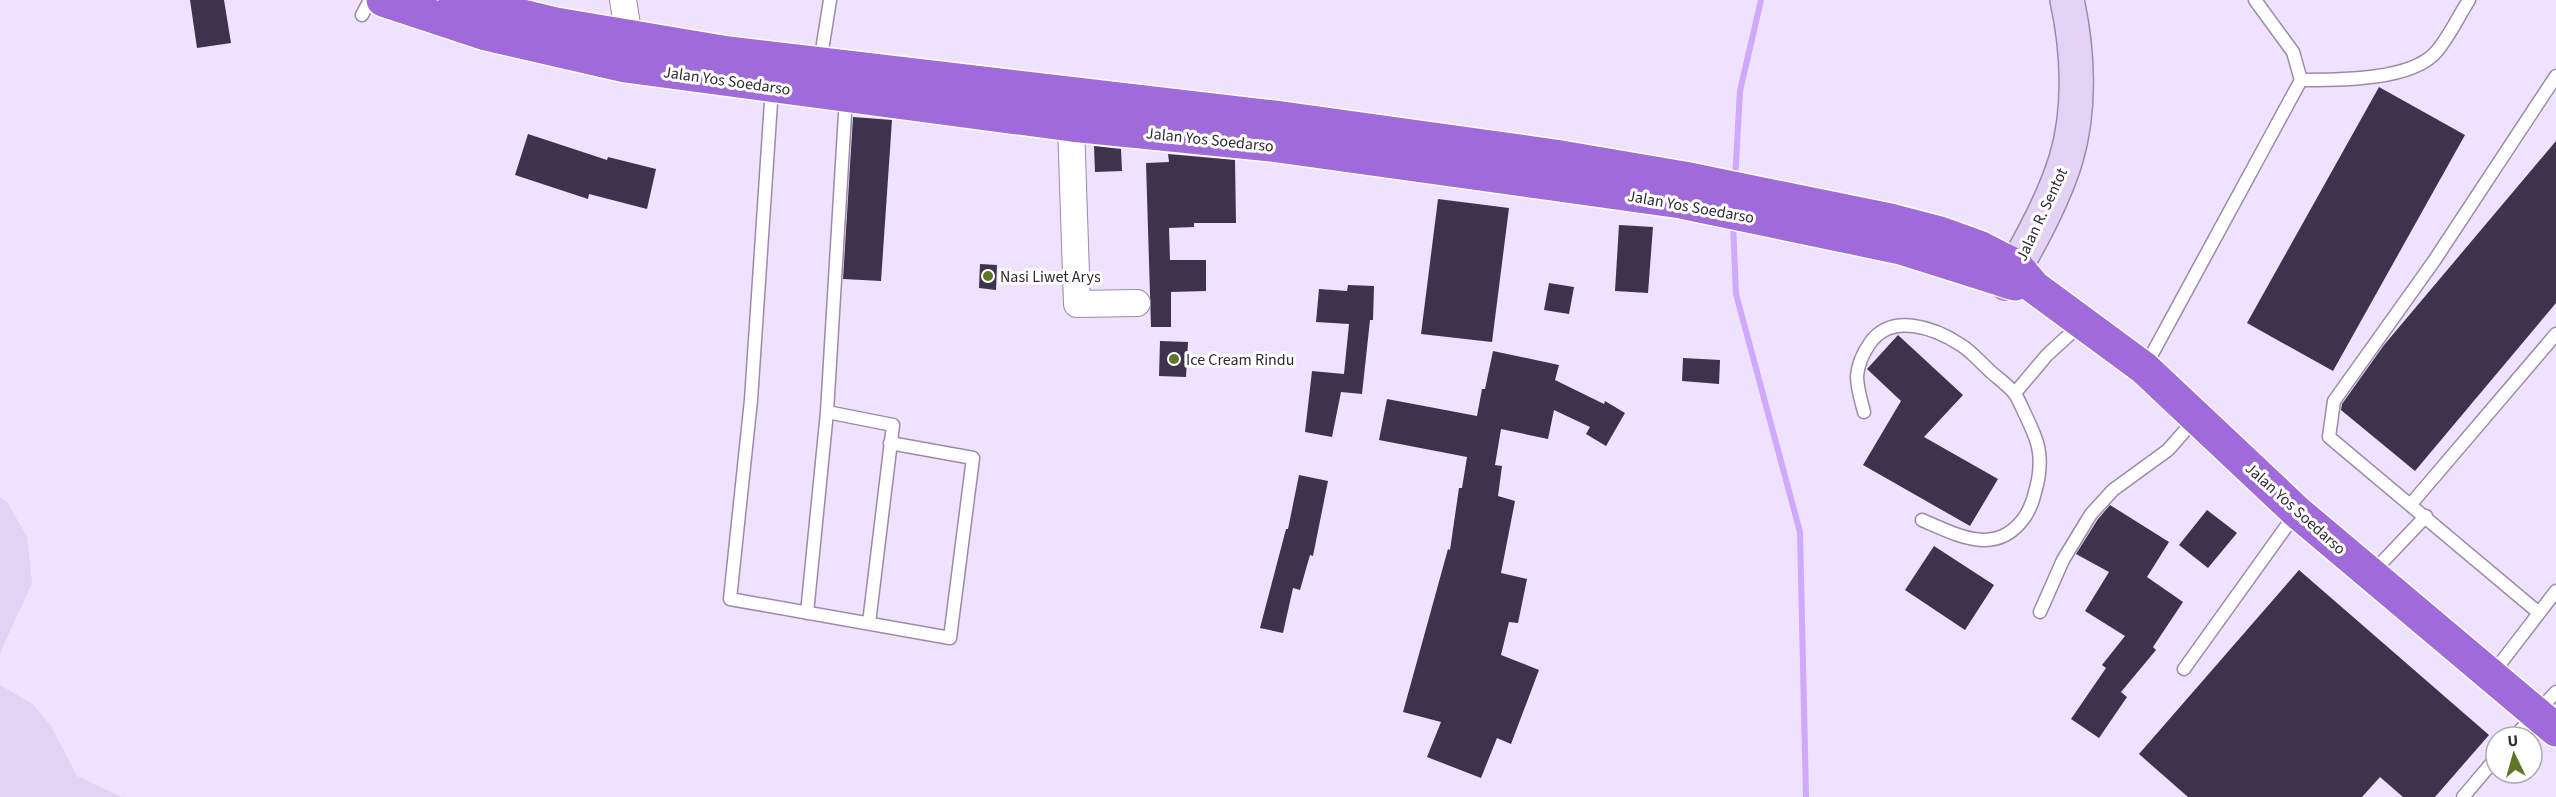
<svg xmlns="http://www.w3.org/2000/svg" width="2556" height="797" font-family="'Source Sans 3',sans-serif">
<style>
.built{fill:#e1d3f3}
.lines{fill:none;stroke-linecap:round;stroke-linejoin:round}
.stream{stroke:#cea9fc;stroke-width:6}
.building{fill:#3e334d}
.lane-casing{stroke:#998cab;stroke-width:15}
.street-casing{stroke:#998cab;stroke-width:28}
.secondary-casing{stroke:#998cab;stroke-width:36}
.highway-casing{stroke:#fff;stroke-width:36}
.lane{stroke:#fff;stroke-width:12}
.street{stroke:#fff;stroke-width:26}
.secondary{stroke:#e3d2f4;stroke-width:33}
.highway{stroke:#a16adb;stroke-width:33}
.poi-dot{fill:#5e7627;stroke:#fff;stroke-width:2}
.labels{text-anchor:middle;stroke-width:6;stroke-linejoin:round;paint-order:stroke}
.street-label{font-size:16px;fill:#302a37;stroke:#fff}
.poi-label{font-size:16px;fill:#302a37;stroke:#fff;text-anchor:start}
</style>
<rect width="100%" height="100%" fill="#eee2fe"/>
<path class="built" d="M 0,497 L 7,502 L 27,537 L 32,583 L 0,653 Z
M 0,685 L 33,704 L 51,726 L 77,776 L 122,797 L 0,797 Z"/>
<g class="lines">
<path class="stream" d="M 1735,180 L 1740,91 L 1761,0
M 1733,223 L 1736,294 L 1800,532 L 1806,797"/>
</g>
<path class="building" d="M 190,0 L 224,0 L 231,43 L 197,48 Z
M 2379,87 L 2465,135 L 2333,371 L 2247,323 Z
M 853,117 L 892,120 L 881,281 L 843,279 Z
M 528,134 L 607,160 L 608,157 L 656,169 L 647,209 L 589,194 L 588,199 L 515,175 Z
M 2556,141 L 2556,303 L 2415,471 L 2341,410 L 2342,404 L 2384,345 Z
M 1094,146 L 1121,149 L 1122,171 L 1095,172 Z
M 1168,154 L 1235,160 L 1236,223 L 1194,223 L 1194,227 L 1169,228 L 1170,260 L 1206,260 L 1206,291 L 1171,292 L 1171,327 L 1151,327 L 1146,163 L 1169,162 Z
M 1438,199 L 1509,208 L 1492,342 L 1421,334 Z
M 1619,225 L 1653,227 L 1648,293 L 1615,291 Z
M 980,264 L 997,265 L 996,290 L 979,288 Z
M 1549,283 L 1574,287 L 1569,314 L 1544,310 Z
M 1348,285 L 1374,286 L 1373,320 L 1370,320 L 1362,394 L 1341,392 L 1332,437 L 1305,432 L 1312,371 L 1344,374 L 1349,324 L 1316,322 L 1319,289 L 1347,291 Z
M 1898,335 L 1963,395 L 1924,437 L 1998,479 L 1970,526 L 1863,465 L 1901,401 L 1867,369 Z
M 1160,341 L 1188,342 L 1186,377 L 1159,376 Z
M 1493,351 L 1559,365 L 1555,380 L 1604,404 L 1605,401 L 1625,413 L 1606,446 L 1586,434 L 1590,427 L 1554,410 L 1548,439 L 1501,429 L 1495,465 L 1502,466 L 1498,496 L 1515,501 L 1501,573 L 1527,579 L 1518,623 L 1509,622 L 1501,655 L 1539,670 L 1511,744 L 1497,738 L 1481,778 L 1427,757 L 1441,722 L 1403,712 L 1448,549 L 1450,550 L 1459,488 L 1462,488 L 1467,457 L 1379,440 L 1387,399 L 1477,416 L 1482,389 L 1485,389 Z
M 1683,358 L 1720,360 L 1719,384 L 1682,381 Z
M 1299,475 L 1328,481 L 1313,556 L 1310,555 L 1300,590 L 1293,588 L 1283,633 L 1260,628 L 1286,529 L 1288,529 Z
M 2110,505 L 2169,542 L 2147,577 L 2183,602 L 2153,647 L 2156,650 L 2121,692 L 2127,697 L 2099,738 L 2071,719 L 2106,668 L 2102,665 L 2125,636 L 2085,611 L 2109,572 L 2076,554 L 2098,519 Z
M 2207,510 L 2237,533 L 2208,568 L 2179,545 Z
M 1934,546 L 1994,585 L 1965,630 L 1905,590 Z
M 2299,570 L 2489,735 L 2435,797 L 2403,797 L 2380,777 L 2362,797 L 2188,797 L 2139,754 Z"/>
<g class="lines">
<g class="lane-casing">
<path id="lane" d="M 362,15 L 370,0
M 820,63 L 830,0
M 2301,80 C 2336,80 2411,81 2436,52 C 2449,37 2458,17 2469,0
M 772,87 L 751,400 L 730,599 L 950,638 L 973,458 L 890,443
M 2145,367 L 2301,80 L 2293,52 L 2255,0
M 2015,393 L 2047,355 L 2082,323
M 827,412 L 893,425 L 869,623
M 1864,412 C 1861,400 1857,388 1857,376 C 1858,364 1863,353 1870,343 C 1892,312 1935,328 1961,345 C 1972,352 1981,363 1991,372 C 1999,379 2009,386 2015,394 C 2019,400 2022,408 2025,414 C 2037,439 2043,452 2038,480 C 2035,493 2032,507 2024,518 C 1996,557 1957,535 1922,520
M 2411,504 L 2556,334
M 2371,574 L 2426,516
M 2040,612 L 2063,560 L 2091,514 L 2113,490 L 2168,450 L 2196,418
M 807,613 L 827,412 L 846,97
M 2539,613 L 2329,437 L 2334,401 L 2434,261 L 2556,76
M 2184,669 L 2296,513
M 2493,673 L 2556,591
M 2514,737 L 2556,692
M 2463,797 L 2496,758"/>
</g>
<g class="street-casing">
<path id="street" d="M 623,0 L 629,37
M 1071,125 L 1077,304 L 1137,303"/>
</g>
<g class="secondary-casing">
<path id="secondary" d="M 2006,283 C 2029,245 2053,202 2066,159 C 2081,109 2078,50 2067,0"/>
</g>
<g class="highway-casing">
<path id="highway" d="M 383,0 L 486,34 L 625,66 L 1071,125 L 1271,145 L 1681,202 L 1901,248 L 2015,284
M 455,0 L 556,24 L 728,53 L 1274,117 L 1555,156 L 1684,178 L 1890,220 L 1940,233 L 1979,247 L 2016,266 L 2034,287 L 2144,368 L 2297,512 L 2556,730"/>
</g>
<use href="#lane" class="lane"/>
<use href="#street" class="street"/>
<use href="#secondary" class="secondary"/>
<use href="#highway" class="highway"/>
</g>
<g class="poi-dot">
<circle cx="988" cy="276" r="6"/>
<circle cx="1174" cy="359" r="6"/>
</g>
<g class="labels">
<g class="street-label">
<text transform="translate(727 80) rotate(8)" y="6">Jalan Yos Soedarso</text>
<text transform="translate(1210 139) rotate(6)" y="6">Jalan Yos Soedarso</text>
<text transform="translate(1691 206) rotate(10)" y="6">Jalan Yos Soedarso</text>
<text transform="translate(2041 214) rotate(-65)" y="6">Jalan R. Sentot</text>
<text transform="translate(2296 508) rotate(42)" y="6">Jalan Yos Soedarso</text>
</g>
<g class="poi-label">
<text x="1000" y="282">Nasi Liwet Arys</text>
<text x="1186" y="365">Ice Cream Rindu</text>
</g>
</g>
<g transform="translate(2514 755) rotate(355)"><circle r="28" fill="#ffffff" stroke="#acaaaf" stroke-width="1.5"/>
<path d="M0-4.5L10 22L0 15L-10 22Z" fill="#5e7627"/>
<text y="-9" font-size="16" font-weight="bold" text-anchor="middle" fill="#302a37">U</text>
</g>
</svg>
